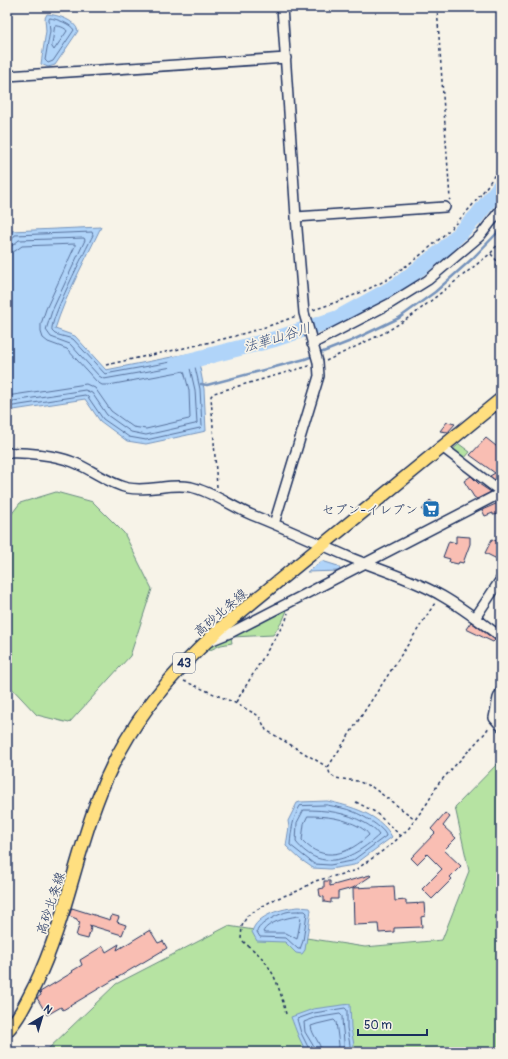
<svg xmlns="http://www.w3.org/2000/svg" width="508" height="1059" font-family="Pangolin,'Klee One',sans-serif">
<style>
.green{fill:#b6e3a2;stroke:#688980}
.water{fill:#b0d4f9;stroke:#7492bb}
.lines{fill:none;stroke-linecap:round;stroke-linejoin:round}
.shore{stroke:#57719c;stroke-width:1}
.stream{stroke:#7492bb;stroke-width:2.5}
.river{stroke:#b0d4f9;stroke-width:16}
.building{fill:#f9beb3;stroke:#1b2f5e}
.minor-casing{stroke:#1b2f5e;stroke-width:12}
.major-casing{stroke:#1b2f5e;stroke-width:15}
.path{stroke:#1b2f5e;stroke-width:1.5;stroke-dasharray:3 3;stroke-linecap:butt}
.minor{stroke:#f7f3e8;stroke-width:9}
.major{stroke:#ffdf80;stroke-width:12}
.labels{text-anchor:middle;stroke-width:3.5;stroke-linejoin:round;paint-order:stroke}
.shield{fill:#f7f3e8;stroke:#5d6a87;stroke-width:1}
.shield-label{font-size:12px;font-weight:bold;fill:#1b2f5e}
.poi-label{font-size:13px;fill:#1b2f5e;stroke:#f7f3e8;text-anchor:end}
.street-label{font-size:13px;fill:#1b2f5e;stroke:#f7f3e8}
.water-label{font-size:14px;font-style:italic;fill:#39507d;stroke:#f7f3e8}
</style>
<rect width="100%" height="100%" fill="#f7f3e8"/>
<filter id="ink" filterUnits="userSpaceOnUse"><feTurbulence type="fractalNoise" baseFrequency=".025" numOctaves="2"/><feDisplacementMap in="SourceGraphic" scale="8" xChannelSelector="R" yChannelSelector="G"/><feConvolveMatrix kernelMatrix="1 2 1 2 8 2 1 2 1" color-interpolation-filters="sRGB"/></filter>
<g filter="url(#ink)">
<path class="green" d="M 459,444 L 470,452 L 463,460 L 451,451 Z
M 56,492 L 93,502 L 124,533 L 152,589 L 130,656 L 69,723 L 37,715 L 7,683 L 7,520 L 20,503 Z
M 287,607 L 288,608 L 283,620 L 273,635 L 232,637 Z
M 231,637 L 232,643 L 221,645 L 197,656 L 209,646 Z
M 501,760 L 501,1052 L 45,1052 L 116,984 L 228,926 L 365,947 L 442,940 L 469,871 L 455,807 Z"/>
<path class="water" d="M 47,14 C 58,15 75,20 78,31 L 55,65 L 48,67 L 41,64 L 46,31 L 45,18 Z
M 101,227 C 85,261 66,294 55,329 L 75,336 L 106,370 L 197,352 L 204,389 L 206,431 L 146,444 L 127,441 L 100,421 L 85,399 L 7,411 L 7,244 L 11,231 Z
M 322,561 L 338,566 L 340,569 L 339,571 L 307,572 Z
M 327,801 C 350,806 380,814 392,837 L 354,865 L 330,869 L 313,868 L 300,859 L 286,846 L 289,827 L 288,821 L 297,803 L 300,802 Z
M 299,907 L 310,908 L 311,910 L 305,950 L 302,954 L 296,953 L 285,942 L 257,941 L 252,932 C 256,915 283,908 299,907 Z
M 350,1004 L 351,1028 L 354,1045 L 353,1052 L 307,1052 C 299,1040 296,1030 291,1017 L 313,1009 Z"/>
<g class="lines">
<path class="shore" d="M 50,18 C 57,19 71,24 74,30 L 53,61 L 48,63 L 45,60 L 50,31 L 49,20 Z
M 55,26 C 58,25 66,28 67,31 L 54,50 L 52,47 Z
M 7,242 L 11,241 L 15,235 L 92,232 L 93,235 C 86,250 49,320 52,331 L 55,334 L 73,339 L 105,374 L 193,358 L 200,389 L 202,426 L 200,428 L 146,440 L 129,437 L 103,419 L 88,397 L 85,395 L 7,407
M 7,247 L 13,245 L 19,240 L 84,238 L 85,240 L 52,311 L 46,330 L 51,337 L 70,344 L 99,376 L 104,379 L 189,364 L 195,390 L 197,423 L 195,424 L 146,435 L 131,432 L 107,415 L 92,393 L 85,390 L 7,402
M 7,253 L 15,251 L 22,246 L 75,244 L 75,246 L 46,309 L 41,324 L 41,332 L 43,338 L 48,342 L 67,349 L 97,382 L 102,385 L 109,385 L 184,371 L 189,390 L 190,418 L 189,419 L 146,429 L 133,427 L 111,411 L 95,388 L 86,384 L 7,396
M 327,805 C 336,807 346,808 354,812 C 362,815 385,828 386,836 L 352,861 L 330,865 L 314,864 L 290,845 C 291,831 293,817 300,806 Z
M 304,810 C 327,810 345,812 365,823 C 370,826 376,830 379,835 C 353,859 322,874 296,842 L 297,823 Z
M 308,816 C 327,816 343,818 360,827 C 364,830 367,831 369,835 C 349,854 323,864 302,840 L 304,824 Z
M 299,911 L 305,911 L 307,913 L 303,941 L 300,949 L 298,949 L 286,938 L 260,937 L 257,932 C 258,924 277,915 286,912 C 290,911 295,911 299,911 Z
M 299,916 L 301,918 L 297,939 L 286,933 L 265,933 L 263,932 C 267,922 289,917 299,916 Z
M 310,1052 L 309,1049 L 301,1033 L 297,1019 L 314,1013 L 345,1008 L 347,1010 L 347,1028 L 350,1045 L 349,1052
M 315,1052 L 314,1047 L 305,1032 L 304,1022 L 315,1018 L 340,1014 L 342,1016 C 342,1028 345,1040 344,1052
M 321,1052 C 321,1042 312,1036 311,1026 L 317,1024 L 334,1020 L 336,1022 L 339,1045 L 338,1052"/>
<path class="stream" d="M 201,384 L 207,385 L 305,359 L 351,341 L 399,318 L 435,292 L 473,258 L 501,229"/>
<path class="river" d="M 177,364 L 275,339 L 338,318 L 398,285 L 443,250 L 476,217 L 501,185"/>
</g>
<path class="building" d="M 447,422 L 455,424 L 448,432 L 440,431 Z
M 486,438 L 501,450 L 501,477 L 498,475 L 495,480 L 490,476 L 495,473 L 470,455 Z
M 471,476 L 479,484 L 491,492 L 477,499 L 474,497 L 464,481 Z
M 430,500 L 439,508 L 431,517 L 422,510 Z
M 498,503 L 501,514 L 493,515 L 493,513 L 485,516 L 482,510 Z
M 456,536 L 470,537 L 470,544 L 463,563 L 459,562 L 458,564 L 449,562 L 450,559 L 443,557 L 449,541 L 456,543 Z
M 492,539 L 501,543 L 501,556 L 499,560 L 485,553 Z
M 471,622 L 495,640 L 493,642 L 466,629 Z
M 445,813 L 450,817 L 443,826 L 456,838 L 444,850 L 461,866 L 450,877 L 452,879 L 432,899 L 422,889 L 442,869 L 427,854 L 417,864 L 411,858 L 435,833 L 431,829 Z
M 370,875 L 371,876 L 353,888 L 394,886 L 395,901 L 406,900 L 406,904 L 424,903 L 425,916 L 421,917 L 422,927 L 394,928 L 394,932 L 379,933 L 378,924 L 354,925 L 353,888 L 338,892 L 338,899 L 331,899 L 331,903 L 324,902 L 324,897 L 320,896 L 319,889 L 324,888 L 324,881 L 330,881 L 330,886 Z
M 72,908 L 110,920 L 112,915 L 119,917 L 117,922 L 126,925 L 122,935 L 89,925 L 91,928 L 88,939 L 76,936 L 80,922 L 77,921 L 77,919 L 69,916 Z
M 150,930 L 158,943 L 163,941 L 167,948 L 63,1010 L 61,1007 L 47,1015 L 37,998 L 41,995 L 40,992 L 73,972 L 72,971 L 82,965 L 80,960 L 103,946 L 106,952 L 119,944 L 117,950 Z"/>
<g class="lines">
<g class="minor-casing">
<path id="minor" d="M 7,76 L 286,58
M 296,217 L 445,207
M 312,344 L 391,303 L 428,280 L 480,236 L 501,209
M 442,447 L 501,492
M 7,453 C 26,452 55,455 73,462 C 91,469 109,484 128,488 C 149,492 170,483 191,487 C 213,492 232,507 252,515 C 285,528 317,543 349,557 C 380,570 413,579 442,596 C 463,608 482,623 501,637
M 274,524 L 319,376 L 318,362 L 304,313 L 296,217 L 282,7
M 475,618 L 501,579
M 210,641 L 232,632 L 501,493
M 501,691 L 498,698 L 494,718 L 501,726"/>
</g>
<g class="major-casing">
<path id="major" d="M 7,1031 C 19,1018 27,1001 35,985 C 63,927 74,864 96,804 C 122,732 165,679 221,628 L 501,399"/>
</g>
<path class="path" d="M 437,7 L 450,199 L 449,200
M 491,254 L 497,261 L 501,349
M 313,310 C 338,302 362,293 386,280 C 393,276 399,270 406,266 C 443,239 478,205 501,164
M 326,361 L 386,332 L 413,315 L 491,253 L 501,240
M 106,365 C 170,350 236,340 296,316
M 217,487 L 211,396 L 214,393 L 309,366
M 184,681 L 235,703 L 259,716 L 266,730 L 324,765 L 328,768 L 330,774 L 335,778 L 357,781 L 372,787 L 415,819
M 236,702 L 286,620 L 288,613
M 328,767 L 435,603
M 356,802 L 375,812 L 401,836
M 286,1014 C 281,994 276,974 262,958 C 256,951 247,946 241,939 L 242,926 L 247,916 L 258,909 L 275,899 L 298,891 L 315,881 L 354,871 L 391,845 L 409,828 L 428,802 L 438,784 L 485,733 L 489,727"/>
<use href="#minor" class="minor"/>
<use href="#major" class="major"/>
</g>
</g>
<defs>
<g id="supermarket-square" transform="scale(0.9)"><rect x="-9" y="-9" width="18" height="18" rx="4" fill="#1f6fb2" stroke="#f7f3e8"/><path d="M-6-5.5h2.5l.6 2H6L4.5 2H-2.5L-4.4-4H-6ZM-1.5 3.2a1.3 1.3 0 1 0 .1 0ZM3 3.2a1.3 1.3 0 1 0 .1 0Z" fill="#fff"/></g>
</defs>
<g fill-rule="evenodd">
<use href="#supermarket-square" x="431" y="509"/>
</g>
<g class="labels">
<rect class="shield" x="173" y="653" width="22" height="20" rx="3"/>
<g class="shield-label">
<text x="184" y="667">43</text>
</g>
<g class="poi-label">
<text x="418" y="514">セブン-イレブン</text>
</g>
<g class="street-label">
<text transform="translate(220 612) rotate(-41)" y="5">高砂北条線</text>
<text transform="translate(50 903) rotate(-72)" y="5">高砂北条線</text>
</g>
<g class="water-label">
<text transform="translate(277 337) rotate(-17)" y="5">法華山谷川</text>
</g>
</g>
<rect width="508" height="1059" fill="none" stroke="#f7f3e8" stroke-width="24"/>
<rect x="12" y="12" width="484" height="1035" fill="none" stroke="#1b2f5e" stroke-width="1.5" filter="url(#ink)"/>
<g transform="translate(42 1017) rotate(38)" stroke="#f7f3e8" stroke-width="3" paint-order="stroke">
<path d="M0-3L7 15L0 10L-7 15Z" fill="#1b2f5e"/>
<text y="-6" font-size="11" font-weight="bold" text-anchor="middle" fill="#1b2f5e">N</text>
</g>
<path d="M358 1029v6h69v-6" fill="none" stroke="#1b2f5e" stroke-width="2"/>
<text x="364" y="1029" font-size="12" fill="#1b2f5e" stroke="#f7f3e8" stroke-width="3" paint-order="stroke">50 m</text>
</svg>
